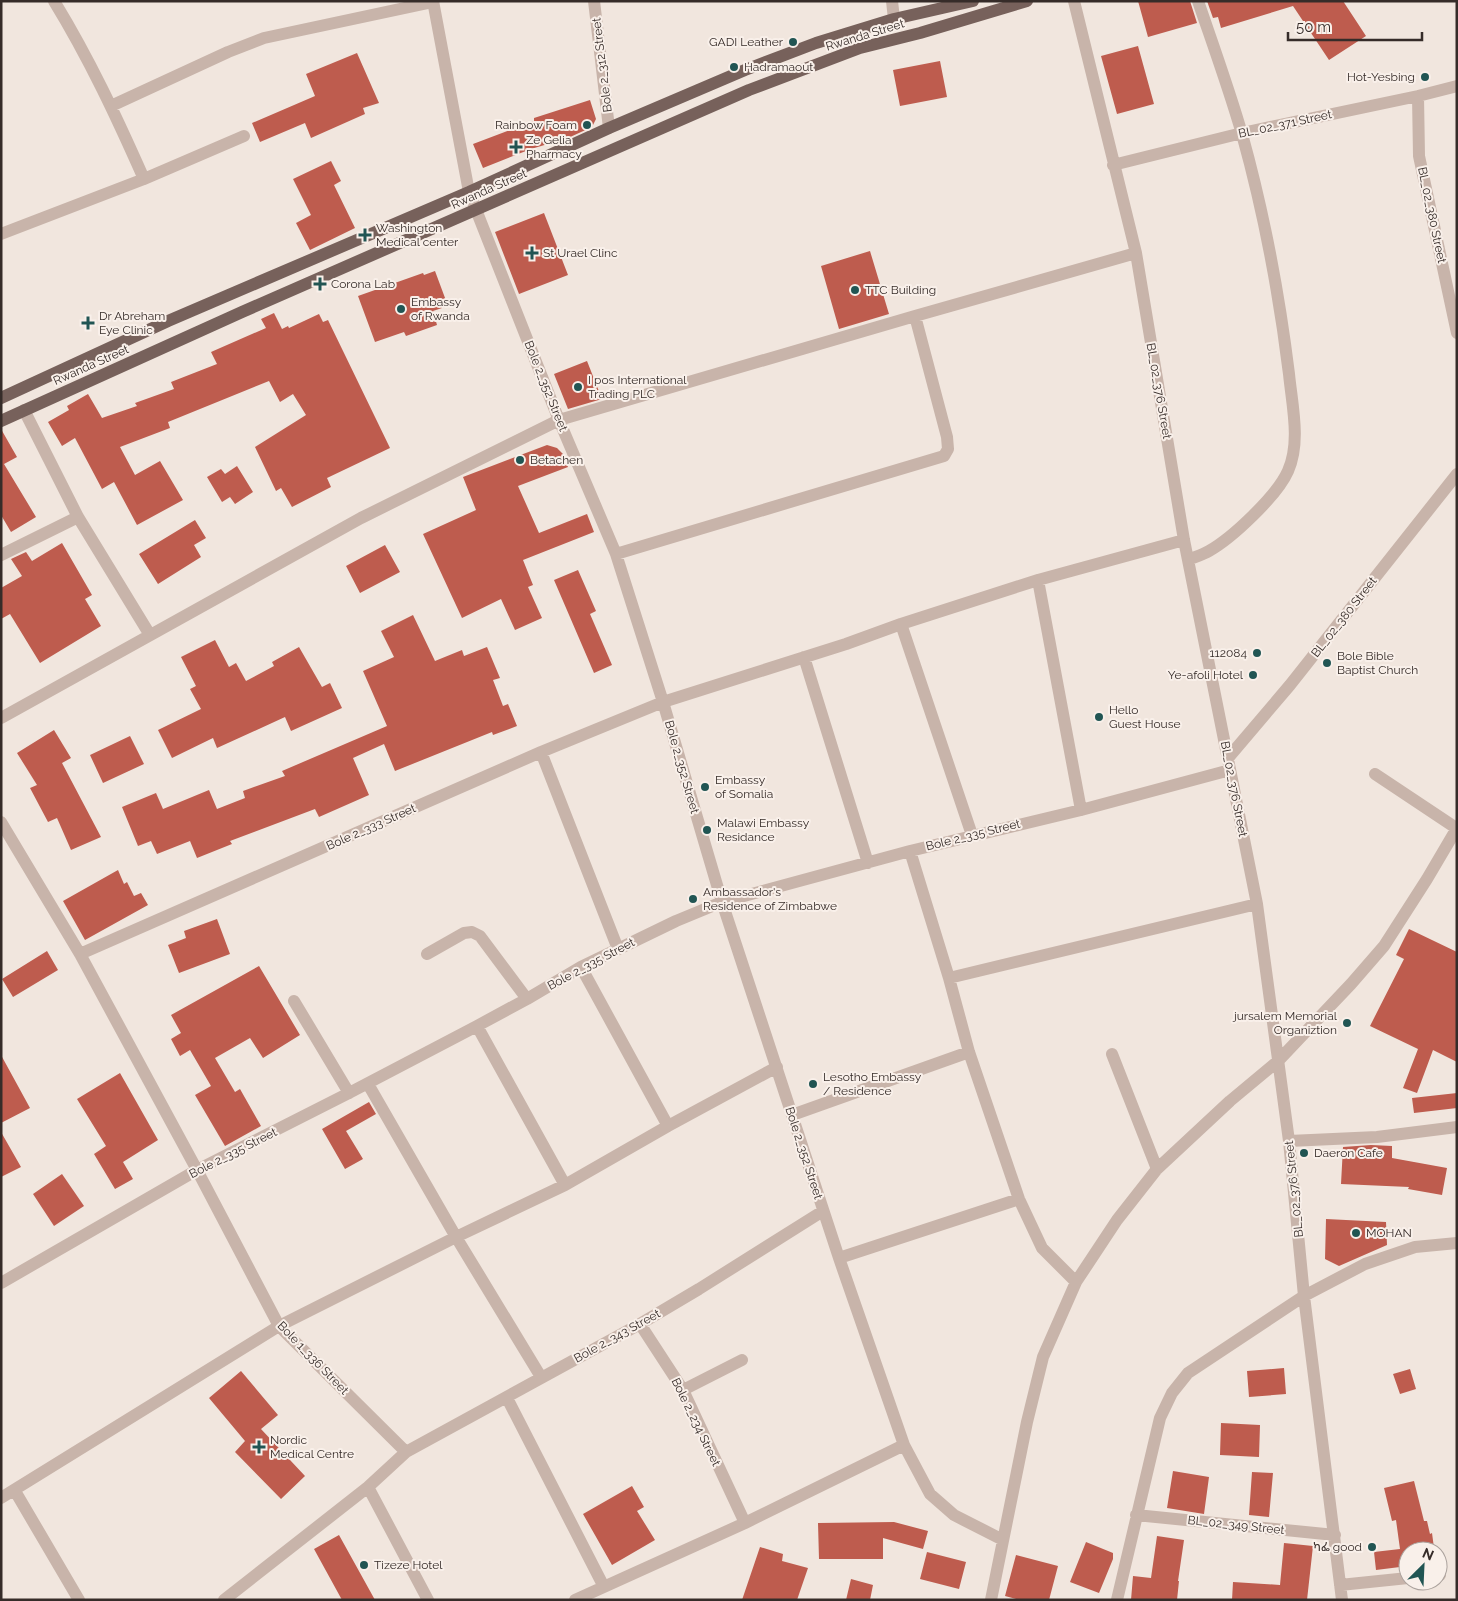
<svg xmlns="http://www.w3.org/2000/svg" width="1458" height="1601" font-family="Raleway,'Noto Sans Ethiopic',sans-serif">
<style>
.building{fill:#be5c4e}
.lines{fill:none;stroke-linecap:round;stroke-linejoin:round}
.minor{stroke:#c8b4aa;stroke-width:12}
.primary{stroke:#77615b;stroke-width:12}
.poi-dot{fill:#215553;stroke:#f9f0ea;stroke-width:2}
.labels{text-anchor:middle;stroke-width:4;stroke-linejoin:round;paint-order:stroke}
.street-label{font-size:12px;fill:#362c29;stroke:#f9f0ea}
.poi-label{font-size:12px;fill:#362c29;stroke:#f9f0ea;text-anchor:start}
</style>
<rect width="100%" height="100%" fill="#f1e6de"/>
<path class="building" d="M 1138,1 L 1190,1 L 1197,23 L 1148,37 Z
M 1207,1 L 1343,1 L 1366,36 L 1329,60 L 1293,6 L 1221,28 L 1218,17 L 1213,18 Z
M 1138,46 L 1154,104 L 1117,114 L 1101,56 Z
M 357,53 L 379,103 L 363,108 L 365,114 L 311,138 L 305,123 L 260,142 L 252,123 L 315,96 L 306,74 Z
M 940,61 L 947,97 L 900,106 L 893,70 Z
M 590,100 L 596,119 L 592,127 L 568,138 L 531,149 L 483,168 L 473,144 L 534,121 L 534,118 Z
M 331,161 L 341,181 L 334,185 L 355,228 L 310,250 L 296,223 L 311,215 L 293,179 Z
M 544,213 L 568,275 L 519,294 L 495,232 Z
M 870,251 L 889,314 L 839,329 L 821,266 Z
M 435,271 L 448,306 L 433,311 L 437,325 L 406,336 L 404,332 L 375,342 L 358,296 L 423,273 L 424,275 Z
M 274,313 L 282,329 L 288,326 L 289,328 L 319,314 L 323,322 L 328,320 L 390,448 L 327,478 L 331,487 L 292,507 L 281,488 L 276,491 L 255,447 L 306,415 L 293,394 L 280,402 L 269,381 L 168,422 L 170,428 L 120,447 L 135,475 L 160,461 L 183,500 L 137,525 L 114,482 L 102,489 L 75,438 L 62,446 L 48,422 L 69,410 L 67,406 L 88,394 L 102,418 L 137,406 L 135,403 L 174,389 L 171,382 L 217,364 L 211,352 L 266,328 L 261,319 Z
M 587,361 L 602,399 L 568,409 L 554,374 Z
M 1,429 L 17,457 L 4,464 L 36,517 L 11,532 L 1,515 Z
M 547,445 L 557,448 L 563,454 L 568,467 L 518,486 L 539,533 L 587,514 L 594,532 L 523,560 L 533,585 L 528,587 L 542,618 L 515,630 L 501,599 L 462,618 L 423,534 L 476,510 L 463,477 Z
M 237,466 L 253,492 L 235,504 L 230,497 L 222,502 L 207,477 L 221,469 L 225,474 Z
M 195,520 L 206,538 L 194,545 L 201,557 L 158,584 L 139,554 Z
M 62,543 L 92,595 L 85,599 L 101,626 L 40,663 L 10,614 L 1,619 L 1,588 L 22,576 L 11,559 L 26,552 L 32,561 Z
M 385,545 L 400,572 L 360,593 L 346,566 Z
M 578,570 L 596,611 L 590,614 L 612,665 L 594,673 L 554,580 Z
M 413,615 L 435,661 L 462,650 L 464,656 L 487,647 L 500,678 L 493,680 L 503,706 L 508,704 L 517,726 L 493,735 L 492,732 L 395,771 L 384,744 L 353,758 L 369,795 L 319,817 L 315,809 L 230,841 L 232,844 L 197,858 L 190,841 L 157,854 L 151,841 L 138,846 L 122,807 L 156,793 L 163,809 L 209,790 L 217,809 L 245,798 L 243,791 L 285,776 L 282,771 L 387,726 L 363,671 L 394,657 L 381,631 Z
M 215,640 L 229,667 L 236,663 L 246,681 L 274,666 L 272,662 L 299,647 L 322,687 L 330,683 L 342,708 L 291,731 L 285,717 L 217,748 L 213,738 L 172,758 L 158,730 L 201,709 L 190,689 L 196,686 L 181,657 Z
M 54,730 L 71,758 L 62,763 L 101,837 L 71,850 L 57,818 L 48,822 L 30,788 L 37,785 L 17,753 Z
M 130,736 L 144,764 L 103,783 L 90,755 Z
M 118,870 L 124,884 L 127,882 L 134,896 L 141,893 L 148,905 L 85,940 L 63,901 Z
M 217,919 L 230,954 L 179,973 L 168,945 L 186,938 L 184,931 Z
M 1409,929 L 1457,952 L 1457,1062 L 1433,1050 L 1417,1093 L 1403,1088 L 1418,1049 L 1370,1026 L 1404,959 L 1396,955 Z
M 47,951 L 58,970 L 13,997 L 2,979 Z
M 259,966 L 300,1035 L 263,1058 L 250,1038 L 215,1058 L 235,1092 L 240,1089 L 261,1126 L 225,1146 L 195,1095 L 211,1086 L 190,1050 L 180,1056 L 171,1039 L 181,1033 L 171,1015 Z
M 1,1055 L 30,1108 L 1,1123 Z
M 120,1073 L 158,1140 L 123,1162 L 133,1179 L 115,1189 L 94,1154 L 106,1146 L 77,1099 Z
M 1457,1093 L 1457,1108 L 1414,1113 L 1412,1098 Z
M 369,1102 L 376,1114 L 346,1131 L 363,1159 L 345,1169 L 322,1129 Z
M 1,1132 L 21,1167 L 1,1177 Z
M 1371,1145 L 1392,1146 L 1392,1158 L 1447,1168 L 1442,1195 L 1408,1189 L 1409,1187 L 1341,1184 L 1343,1147 Z
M 62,1174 L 84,1206 L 54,1226 L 33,1194 Z
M 1326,1219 L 1386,1222 L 1387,1245 L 1339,1266 L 1325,1259 Z
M 1284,1368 L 1286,1394 L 1249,1397 L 1247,1371 Z
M 1410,1369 L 1416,1389 L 1400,1394 L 1393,1374 Z
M 241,1371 L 278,1415 L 261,1429 L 305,1476 L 281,1499 L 235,1452 L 245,1441 L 209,1398 Z
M 1221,1423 L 1260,1425 L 1259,1457 L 1220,1455 Z
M 1173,1471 L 1209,1477 L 1204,1514 L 1167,1508 Z
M 1252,1472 L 1273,1473 L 1269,1517 L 1249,1515 Z
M 1414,1481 L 1424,1521 L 1427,1521 L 1430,1534 L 1432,1533 L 1434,1548 L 1426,1550 L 1426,1551 L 1408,1551 L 1408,1566 L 1376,1570 L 1374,1552 L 1400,1549 L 1396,1520 L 1392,1521 L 1384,1488 Z
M 632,1486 L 644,1507 L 637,1511 L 655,1540 L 612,1565 L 583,1514 Z
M 894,1522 L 928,1531 L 923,1549 L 883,1538 L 883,1559 L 819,1559 L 818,1523 Z
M 339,1535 L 375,1600 L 342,1600 L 314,1549 Z
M 1157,1536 L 1184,1540 L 1178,1581 L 1179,1581 L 1177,1600 L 1131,1600 L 1133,1576 L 1151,1578 Z
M 1086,1542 L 1113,1553 L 1113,1559 L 1099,1593 L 1070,1582 Z
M 1284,1543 L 1313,1546 L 1307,1600 L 1232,1600 L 1233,1582 L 1280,1585 Z
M 760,1547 L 783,1554 L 782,1561 L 808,1568 L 797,1600 L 742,1600 Z
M 927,1552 L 966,1562 L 959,1589 L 920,1579 Z
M 1016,1555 L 1058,1566 L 1049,1600 L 1020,1600 L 1005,1596 Z
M 851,1579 L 873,1585 L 870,1600 L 846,1600 Z"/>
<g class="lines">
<path class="minor" d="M 433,1 L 469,192 L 559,420 L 616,554 L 663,702 L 722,902 L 839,1258 L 904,1445 L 930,1494 L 954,1515 L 1003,1540
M 594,1 L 609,128
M 892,1 L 894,19
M 1074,1 L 1136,253 L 1184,540 L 1257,904 L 1289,1141 L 1304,1296 L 1342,1600
M 1418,96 L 1419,156 L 1457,333
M 111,106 L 228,52 L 264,38 L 433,2
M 1113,165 L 1242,133 L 1418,96 L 1457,86
M 144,179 L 244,136
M 1,234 L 144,179 C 117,118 89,58 54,1
M 24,410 L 78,517 L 150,635
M 616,554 L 944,456 L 948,449 L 947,437 L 915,316
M 1,555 L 78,517
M 1188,560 C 1195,557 1202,555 1209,551 C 1232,538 1277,496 1288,471 C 1301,442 1292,405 1289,374 C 1279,293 1264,213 1242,134 C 1229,89 1213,45 1198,1
M 1038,580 L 1081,810
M 901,624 L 972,835
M 804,657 L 868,863
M 1,718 L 361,518 L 559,420 L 915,316 L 1136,253
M 541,752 L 618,949
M 1228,758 L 1290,685 L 1457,474
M 1375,774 L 1456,828
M 1,822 L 80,954 L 197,1170 L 279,1326 L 406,1452
M 910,851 L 949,978 L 969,1052 L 1019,1199 L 1042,1248 L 1076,1282
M 80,954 L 541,752 L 663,702 L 846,644 L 901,624 L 1038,580 L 1184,540
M 427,954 L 464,933 L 472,932 L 480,936 L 527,999
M 581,967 L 668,1126
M 949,978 L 1257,904
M 294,1001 L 349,1093
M 477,1026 L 565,1185
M 1112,1054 L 1157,1169
M 368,1084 L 456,1237 L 541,1377
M 792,1115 L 969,1052
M 1289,1141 L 1377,1137 L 1457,1127
M 839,1258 L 1019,1199
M 1,1283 L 197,1170 L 349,1093 L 477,1026 L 527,999 L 581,967 L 676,921 L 722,902 L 910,851 L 1081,810 L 1230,770
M 640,1324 L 683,1390 L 745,1523
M 683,1390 L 742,1360
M 507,1398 L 604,1587
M 368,1487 L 428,1600
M 15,1491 L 79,1600
M 1,1498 L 279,1326 L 456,1237 L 565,1185 L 668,1126 L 777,1067
M 1136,1515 L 1335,1535
M 1438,1575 L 1440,1575
M 1340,1585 L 1408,1578
M 224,1600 L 368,1487 L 406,1452 L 640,1324 L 699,1289 L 823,1211
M 575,1600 L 745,1523 L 904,1445
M 991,1600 L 1027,1422 L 1043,1357 L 1076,1282 L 1117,1220 L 1157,1169 L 1230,1101 L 1278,1061 L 1351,984 L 1384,946 L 1427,879 L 1457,828
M 1117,1600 L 1160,1418 L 1172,1393 L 1188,1373 L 1304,1296 L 1365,1264 L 1415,1247 L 1457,1243"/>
<path class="primary" d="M 1,398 L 168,321 L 469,192 L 609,128 L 745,70 L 816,43 L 894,19 L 973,1
M 1,421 L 242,312 L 749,90 L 860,48 L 920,33 L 1027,1"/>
</g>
<g class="poi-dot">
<circle cx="793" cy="42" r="5"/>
<circle cx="734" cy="67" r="5"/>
<circle cx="1425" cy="77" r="5"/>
<circle cx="587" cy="125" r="5"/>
<path d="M513.5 139.5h5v5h5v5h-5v5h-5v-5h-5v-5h5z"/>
<path d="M362.5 227.5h5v5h5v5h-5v5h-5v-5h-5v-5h5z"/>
<path d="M529.5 245.5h5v5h5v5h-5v5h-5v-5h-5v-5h5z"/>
<path d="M317.5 276.5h5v5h5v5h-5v5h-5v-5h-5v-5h5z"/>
<circle cx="855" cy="290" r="5"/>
<circle cx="401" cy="309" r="5"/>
<path d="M85.5 315.5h5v5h5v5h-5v5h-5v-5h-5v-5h5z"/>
<circle cx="578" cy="387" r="5"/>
<circle cx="520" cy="460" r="5"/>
<circle cx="1257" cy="653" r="5"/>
<circle cx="1327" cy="663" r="5"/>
<circle cx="1253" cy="675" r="5"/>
<circle cx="1099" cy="717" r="5"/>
<circle cx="705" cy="787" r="5"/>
<circle cx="707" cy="830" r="5"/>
<circle cx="693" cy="899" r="5"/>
<circle cx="1347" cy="1023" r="5"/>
<circle cx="813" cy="1084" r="5"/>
<circle cx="1304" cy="1153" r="5"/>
<circle cx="1356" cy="1233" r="5"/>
<path d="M256.5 1439.5h5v5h5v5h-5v5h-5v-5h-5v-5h5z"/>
<circle cx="1372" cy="1547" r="5"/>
<circle cx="364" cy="1565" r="5"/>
</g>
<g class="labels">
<g class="street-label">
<text transform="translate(865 35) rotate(-17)" y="4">Rwanda Street</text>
<text transform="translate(602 65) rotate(-97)" y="4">Bole 2_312 Street</text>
<text transform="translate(1285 124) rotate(-12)" y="4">BL_02_371 Street</text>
<text transform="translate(489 189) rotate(-24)" y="4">Rwanda Street</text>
<text transform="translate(1432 215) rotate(78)" y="4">BL_02_380 Street</text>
<text transform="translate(91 365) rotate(-24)" y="4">Rwanda Street</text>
<text transform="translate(546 386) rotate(68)" y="4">Bole 2_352 Street</text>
<text transform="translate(1159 391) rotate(80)" y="4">BL_02_376 Street</text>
<text transform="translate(1344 617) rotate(-52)" y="4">BL_02_380 Street</text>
<text transform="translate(682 767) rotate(74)" y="4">Bole 2_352 Street</text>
<text transform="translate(1234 789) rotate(79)" y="4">BL_02_376 Street</text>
<text transform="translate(371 827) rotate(-24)" y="4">Bole 2_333 Street</text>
<text transform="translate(973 835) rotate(-14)" y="4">Bole 2_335 Street</text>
<text transform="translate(591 964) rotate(-28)" y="4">Bole 2_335 Street</text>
<text transform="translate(233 1153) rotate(-27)" y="4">Bole 2_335 Street</text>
<text transform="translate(804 1153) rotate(72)" y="4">Bole 2_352 Street</text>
<text transform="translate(1294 1189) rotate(-96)" y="4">BL_02_376 Street</text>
<text transform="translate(617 1336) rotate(-29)" y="4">Bole 2_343 Street</text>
<text transform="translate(313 1358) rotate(46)" y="4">Bole 1_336 Street</text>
<text transform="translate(696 1422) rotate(64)" y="4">Bole 2_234 Street</text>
<text transform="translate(1236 1525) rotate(6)" y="4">BL_02_349 Street</text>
</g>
<g class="poi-label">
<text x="783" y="46" text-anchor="end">GADI Leather</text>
<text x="744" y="71">Hadramaout</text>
<text x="1415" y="81" text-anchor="end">Hot-Yesbing</text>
<text x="577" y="129" text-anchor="end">Rainbow Foam</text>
<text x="526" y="144">Ze Gelia<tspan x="526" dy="14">Pharmacy</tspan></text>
<text x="376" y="232">Washington<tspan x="376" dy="14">Medical center</tspan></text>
<text x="543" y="257">St Urael Clinc</text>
<text x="331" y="288">Corona Lab</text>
<text x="865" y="294">TTC Building</text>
<text x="411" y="306">Embassy<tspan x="411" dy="14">of Rwanda</tspan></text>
<text x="99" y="320">Dr Abreham<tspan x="99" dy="14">Eye Clinic</tspan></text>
<text x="588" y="384">I pos International<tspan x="588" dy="14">Trading PLC</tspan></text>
<text x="530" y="464">Betachen</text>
<text x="1247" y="657" text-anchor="end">112084</text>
<text x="1337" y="660">Bole Bible<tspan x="1337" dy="14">Baptist Church</tspan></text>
<text x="1243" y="679" text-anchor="end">Ye-afoli Hotel</text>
<text x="1109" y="714">Hello<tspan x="1109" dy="14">Guest House</tspan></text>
<text x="715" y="784">Embassy<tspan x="715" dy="14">of Somalia</tspan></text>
<text x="717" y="827">Malawi Embassy<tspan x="717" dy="14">Residance</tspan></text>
<text x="703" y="896">Ambassador's<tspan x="703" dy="14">Residence of Zimbabwe</tspan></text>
<text x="1337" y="1020" text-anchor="end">jursalem Memorial<tspan x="1337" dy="14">Organiztion</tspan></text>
<text x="823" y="1081">Lesotho Embassy<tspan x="823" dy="14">/ Residence</tspan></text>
<text x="1314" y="1157">Daeron Cafe</text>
<text x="1366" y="1237">MOHAN</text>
<text x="270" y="1444">Nordic<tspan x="270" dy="14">Medical Centre</tspan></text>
<text x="1362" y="1551" text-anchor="end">ካፌ good</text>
<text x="374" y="1569">Tizeze Hotel</text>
</g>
</g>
<rect width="1458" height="1601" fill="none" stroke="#362c29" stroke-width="5"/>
<g transform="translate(1423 1566) rotate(24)"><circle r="24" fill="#f9f0ea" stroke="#aba29d"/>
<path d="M0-4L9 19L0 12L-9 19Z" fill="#215553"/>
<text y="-8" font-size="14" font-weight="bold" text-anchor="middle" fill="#362c29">N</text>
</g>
<path d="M1288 32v8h134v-8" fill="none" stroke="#362c29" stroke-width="2.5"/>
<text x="1296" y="32" font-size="15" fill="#362c29" stroke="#f9f0ea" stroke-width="4" paint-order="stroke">50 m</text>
</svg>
